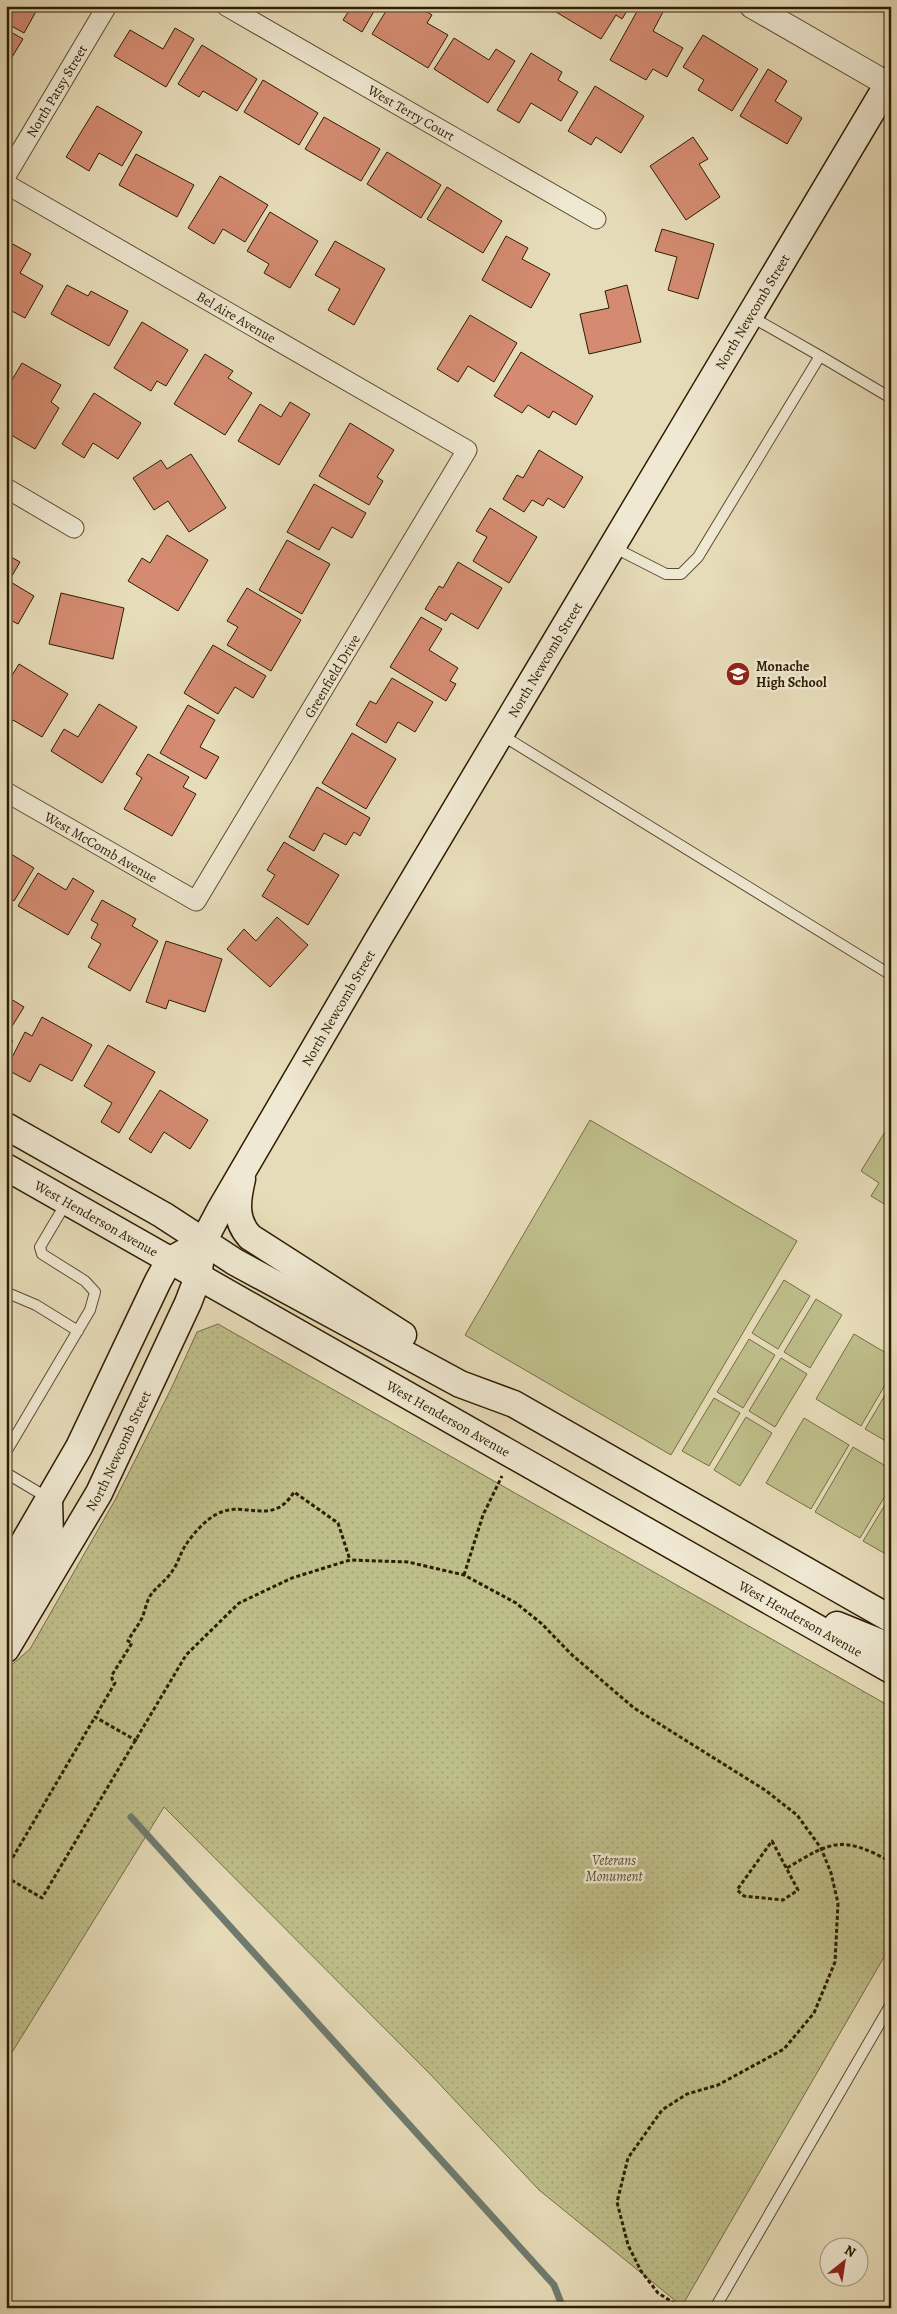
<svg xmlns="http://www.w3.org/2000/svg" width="897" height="2314" font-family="Alegreya,serif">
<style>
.grass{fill:#bebe8a;stroke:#766e46}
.park{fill:url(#park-dots);stroke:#766e46}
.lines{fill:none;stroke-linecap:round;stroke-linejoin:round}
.stream{stroke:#6e7b6f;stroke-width:7}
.building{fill:#d48b71;stroke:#2e1d02}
.service-casing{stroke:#5c4d30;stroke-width:12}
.minor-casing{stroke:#5c4d30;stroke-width:21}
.tertiary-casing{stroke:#5c4d30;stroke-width:26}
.secondary-casing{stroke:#2e1d02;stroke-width:29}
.path{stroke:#2e1d02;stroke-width:3;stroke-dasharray:4 2.5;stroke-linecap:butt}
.service{stroke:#efe8d2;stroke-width:10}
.minor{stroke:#efe8d2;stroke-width:19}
.tertiary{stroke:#efe8d2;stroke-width:24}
.secondary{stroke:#efe8d2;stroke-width:26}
.labels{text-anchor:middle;stroke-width:5;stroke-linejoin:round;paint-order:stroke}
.street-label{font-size:14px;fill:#2e1d02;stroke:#efe8d2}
.poi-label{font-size:14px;font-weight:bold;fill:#2e1d02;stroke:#efe8d2;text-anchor:start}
.park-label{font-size:14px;font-style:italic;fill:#594d2b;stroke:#efe8d2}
</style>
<defs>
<pattern id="park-dots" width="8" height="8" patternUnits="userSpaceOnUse" patternTransform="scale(1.25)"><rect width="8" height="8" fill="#bebe8a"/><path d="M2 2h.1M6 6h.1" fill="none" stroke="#a4a375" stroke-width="1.8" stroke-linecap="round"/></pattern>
</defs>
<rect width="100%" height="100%" fill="#e7dcb9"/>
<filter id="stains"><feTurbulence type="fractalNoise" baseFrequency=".004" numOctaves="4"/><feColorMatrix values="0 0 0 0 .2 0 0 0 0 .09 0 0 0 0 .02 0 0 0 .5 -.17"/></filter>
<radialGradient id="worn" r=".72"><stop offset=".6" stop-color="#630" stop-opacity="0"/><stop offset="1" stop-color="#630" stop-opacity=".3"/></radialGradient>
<path class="grass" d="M 590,1120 L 797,1241 L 671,1455 L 465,1335 Z
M 891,1122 L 891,1208 L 871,1196 L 879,1183 L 861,1171 Z
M 784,1280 L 810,1296 L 778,1349 L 752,1333 Z
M 816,1299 L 842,1315 L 810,1368 L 784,1352 Z
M 854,1334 L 891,1356 L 891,1375 L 861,1426 L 816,1399 Z
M 749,1339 L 775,1355 L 743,1408 L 717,1392 Z
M 781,1358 L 807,1374 L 775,1427 L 749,1411 Z
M 891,1385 L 891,1444 L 865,1429 Z
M 714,1398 L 740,1413 L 709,1466 L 682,1451 Z
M 746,1417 L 772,1433 L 740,1486 L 714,1470 Z
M 804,1418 L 849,1445 L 811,1509 L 766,1483 Z
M 853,1447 L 891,1469 L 891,1486 L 860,1538 L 815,1512 Z
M 891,1495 L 891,1557 L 863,1541 Z"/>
<path class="park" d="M 218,1324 L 891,1707 L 891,1945 L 682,2306 L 539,2190 L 431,2075 L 164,1807 L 6,2062 L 6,1670 L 30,1649 L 115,1500 L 171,1389 L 197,1332 Z"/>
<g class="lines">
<path class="stream" d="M 131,1817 L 554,2285 L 563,2308"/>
</g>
<path class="building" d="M 6,6 L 39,6 L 24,33 L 6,23 Z
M 352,6 L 377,6 L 362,32 L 343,20 Z
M 389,6 L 418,6 L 432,15 L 427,23 L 448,35 L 428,68 L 372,34 Z
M 559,6 L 630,6 L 622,19 L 616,15 L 601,39 L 556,12 Z
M 640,6 L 657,6 L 664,10 L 653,31 L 683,48 L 667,77 L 653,69 L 646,80 L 610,60 Z
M 175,28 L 194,39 L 166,87 L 114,56 L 130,30 L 163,49 Z
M 9,31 L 23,39 L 6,67 L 6,37 Z
M 703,35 L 758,69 L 732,111 L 698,90 L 704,80 L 683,67 Z
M 454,38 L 489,60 L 496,49 L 515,61 L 488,103 L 434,69 Z
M 202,45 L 257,79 L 237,111 L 203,91 L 199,97 L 178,84 Z
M 531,53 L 562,72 L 558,80 L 578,92 L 561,121 L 531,103 L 519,123 L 497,110 Z
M 768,69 L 787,81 L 775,101 L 802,118 L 787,144 L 740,116 Z
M 263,80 L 318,113 L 299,145 L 244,112 Z
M 595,86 L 644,116 L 621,153 L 596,137 L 591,145 L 568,131 Z
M 97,106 L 142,132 L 122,166 L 99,153 L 89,171 L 66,157 Z
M 324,117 L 380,149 L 361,181 L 305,149 Z
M 693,137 L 708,159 L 699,164 L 720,197 L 686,220 L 650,166 Z
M 387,152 L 441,185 L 421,218 L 367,184 Z
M 136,154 L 194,185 L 177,217 L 119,185 Z
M 220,176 L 268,205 L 245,242 L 223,229 L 214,244 L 188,228 Z
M 447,187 L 502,221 L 483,253 L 427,219 Z
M 270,212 L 318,241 L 290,288 L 264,273 L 269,264 L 247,251 Z
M 662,229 L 714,244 L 698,299 L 668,290 L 677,257 L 655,251 Z
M 506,236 L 528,248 L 522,259 L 550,274 L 531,308 L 482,280 Z
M 335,241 L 385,269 L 354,325 L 328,310 L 340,289 L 315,275 Z
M 9,242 L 31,254 L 20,273 L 43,286 L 25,318 L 6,308 L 6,246 Z
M 67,285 L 88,296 L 91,291 L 128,311 L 109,346 L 51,314 Z
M 627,285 L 641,342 L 589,354 L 580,314 L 609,308 L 605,291 Z
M 470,315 L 517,343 L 494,382 L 468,366 L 458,382 L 437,369 Z
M 142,322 L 188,350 L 166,386 L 157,381 L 151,391 L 114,368 Z
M 521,352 L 593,396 L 576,425 L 553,411 L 549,418 L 528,405 L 522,413 L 494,396 Z
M 205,354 L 233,371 L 228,378 L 252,393 L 225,435 L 174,404 Z
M 22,363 L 61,385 L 51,402 L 59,408 L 35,449 L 6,432 L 6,390 Z
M 94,393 L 141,423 L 118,459 L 93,443 L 84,458 L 62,444 Z
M 290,402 L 310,414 L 279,465 L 238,441 L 260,404 L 281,417 Z
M 350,423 L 394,450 L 377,477 L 383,481 L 369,505 L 319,476 Z
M 539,450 L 583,477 L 564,508 L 548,498 L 543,506 L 532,500 L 524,512 L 503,499 L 517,475 L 523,478 Z
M 191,454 L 226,508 L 189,532 L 168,501 L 154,510 L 133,478 L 161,460 L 167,469 Z
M 314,484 L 366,513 L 352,538 L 332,527 L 319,550 L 287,532 Z
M 490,508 L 537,537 L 509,583 L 473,561 L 487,537 L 476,531 Z
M 167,535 L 208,560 L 178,611 L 128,581 L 142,558 L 150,563 Z
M 287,540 L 330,564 L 302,614 L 259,590 Z
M 6,554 L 20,562 L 9,581 L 34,596 L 18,624 L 6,618 Z
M 458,562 L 502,588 L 478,629 L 451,613 L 446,621 L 425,609 L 439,586 L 443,588 Z
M 247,588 L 301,620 L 271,671 L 227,645 L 238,627 L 227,621 Z
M 61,593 L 124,608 L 113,659 L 49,644 Z
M 421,617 L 442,629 L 429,650 L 458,668 L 450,681 L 456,684 L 446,701 L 390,667 Z
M 213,645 L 266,676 L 253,698 L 235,687 L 218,714 L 184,693 Z
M 19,664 L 68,694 L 42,737 L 13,720 L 8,729 L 6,728 L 6,685 Z
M 392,678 L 433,702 L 415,732 L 398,722 L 386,743 L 356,725 L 370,701 L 376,704 Z
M 99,704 L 137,727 L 102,783 L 51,751 L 64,729 L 78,737 Z
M 188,705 L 215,720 L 200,747 L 219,757 L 206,779 L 160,753 Z
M 352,733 L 396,759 L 366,809 L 322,783 Z
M 148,754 L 189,777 L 183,787 L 196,794 L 172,836 L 124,809 L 142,778 L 136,774 Z
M 317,787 L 370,818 L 360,836 L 354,832 L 346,845 L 324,833 L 314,851 L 289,837 Z
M 284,842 L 339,875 L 308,925 L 262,896 L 275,875 L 267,870 Z
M 6,851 L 34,868 L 14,901 L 6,896 Z
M 38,873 L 66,890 L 73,878 L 94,891 L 68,935 L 18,906 Z
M 102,900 L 136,919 L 132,926 L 158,941 L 130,991 L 88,967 L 101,944 L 91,938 L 98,924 L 91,920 Z
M 277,917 L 308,945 L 270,987 L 227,949 L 244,929 L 256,941 Z
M 166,941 L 222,959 L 205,1012 L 169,1000 L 166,1009 L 146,1002 Z
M 6,996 L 24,1007 L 6,1036 Z
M 42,1017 L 92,1045 L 72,1081 L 40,1064 L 30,1082 L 6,1069 L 25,1032 L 32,1036 Z
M 6,1037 L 13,1041 L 6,1051 Z
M 108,1045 L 155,1072 L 119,1133 L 101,1122 L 112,1103 L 84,1086 Z
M 160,1090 L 208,1120 L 190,1149 L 164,1132 L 151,1153 L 129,1139 Z"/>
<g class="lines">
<g class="service-casing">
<path id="service" d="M 820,356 L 891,398
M 613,547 L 666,574 L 681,574 L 698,557 L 820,356 L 750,316
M 500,734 L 891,975
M 6,1295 L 10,1294 L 36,1305 L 78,1331
M 6,1452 L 90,1310 L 95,1292 L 85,1281 L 42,1254 L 40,1247 L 66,1203
M 6,1473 L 48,1498
M 715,2308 L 891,2004"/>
</g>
<g class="minor-casing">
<g id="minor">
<path id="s1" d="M 226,6 L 596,219"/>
<path id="s2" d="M 6,176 L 107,6"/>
<path id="s3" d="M 6,184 L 467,450 L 196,901 L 6,792"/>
<path d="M 6,488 L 74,528"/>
</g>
</g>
<g class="tertiary-casing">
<path id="tertiary" d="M 752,6 L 891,86"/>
</g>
<g class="secondary-casing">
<g id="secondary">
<path d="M 6,1126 L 163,1215 L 235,1262 L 460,1384 L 514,1404 L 891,1619"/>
<path id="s4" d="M 6,1167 L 891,1670"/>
<path d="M 242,1179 C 237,1200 234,1220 250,1237 L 403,1335"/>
<path d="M 6,1573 L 79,1447 L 158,1281 L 169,1261 L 183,1253"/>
<path d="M 16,1625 L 19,1590 L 50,1536 L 49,1500"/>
<path d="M 837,1625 L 891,1647"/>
<path id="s5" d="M 6,1649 L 99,1493 L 188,1303 L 198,1277 L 203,1242 L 220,1210 L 380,936 L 891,79"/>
</g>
</g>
<path class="path" d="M 464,1575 L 483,1515 L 502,1476
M 137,1741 L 95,1717 L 115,1683 L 112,1679 L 112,1675 L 132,1643 L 128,1641 C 132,1633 138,1626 142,1618 C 145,1611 146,1603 150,1596 C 156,1587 167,1580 173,1570 C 178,1563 180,1554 185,1546 C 192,1535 206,1519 217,1514 C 245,1499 272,1528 294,1492 L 338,1523 L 350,1560
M 772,1841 L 798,1890 L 783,1900 L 744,1896 L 737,1890 Z
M 787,1868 C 832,1841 842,1835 891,1862
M 6,1869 L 95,1717
M 6,1877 L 42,1898 L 186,1655 L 239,1603 L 292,1578 L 350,1560 L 408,1562 L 464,1575 L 516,1603 L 542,1624 L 571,1654 L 634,1708 L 765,1790 L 797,1815 L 821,1848 L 831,1873 L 838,1903 L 835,1962 L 814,2013 L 784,2049 L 718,2085 L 687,2094 L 662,2110 L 628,2158 L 617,2202 L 628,2245 L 641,2271 L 658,2293 L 682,2308"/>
<use href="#service" class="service"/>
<use href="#minor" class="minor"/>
<use href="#tertiary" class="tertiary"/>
<use href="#secondary" class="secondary"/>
</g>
<defs>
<g id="school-disc" transform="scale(1.25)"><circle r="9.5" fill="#8f2418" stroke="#efe8d2"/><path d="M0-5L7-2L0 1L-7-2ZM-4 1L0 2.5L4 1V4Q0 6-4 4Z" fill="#fff"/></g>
</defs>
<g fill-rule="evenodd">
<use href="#school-disc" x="738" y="674"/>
</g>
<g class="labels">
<g class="street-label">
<text dy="5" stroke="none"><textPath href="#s2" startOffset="99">North Patsy Street</textPath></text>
<text dy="5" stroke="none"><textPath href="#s1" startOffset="214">West Terry Court</textPath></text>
<text dy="5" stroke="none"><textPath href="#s5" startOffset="1535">North Newcomb Street</textPath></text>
<text dy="5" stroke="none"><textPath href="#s3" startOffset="266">Bel Aire Avenue</textPath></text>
<text dy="5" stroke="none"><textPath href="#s5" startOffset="1130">North Newcomb Street</textPath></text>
<text transform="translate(332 676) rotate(-59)" y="5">Greenfield Drive</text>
<text transform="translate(101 847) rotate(30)" y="5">West McComb Avenue</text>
<text dy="5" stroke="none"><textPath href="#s5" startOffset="725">North Newcomb Street</textPath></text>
<text dy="5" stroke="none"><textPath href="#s4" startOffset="104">West Henderson Avenue</textPath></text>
<text dy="5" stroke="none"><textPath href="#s4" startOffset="509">West Henderson Avenue</textPath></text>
<text dy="5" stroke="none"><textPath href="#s5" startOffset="228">North Newcomb Street</textPath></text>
<text dy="5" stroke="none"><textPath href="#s4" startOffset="914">West Henderson Avenue</textPath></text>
</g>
<g class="poi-label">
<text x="756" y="671">Monache<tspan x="756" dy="16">High School</tspan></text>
</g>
<g class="park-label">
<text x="614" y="1865">Veterans<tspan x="614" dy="16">Monument</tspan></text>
</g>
</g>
<rect width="897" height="2314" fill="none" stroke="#e7dcb9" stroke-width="25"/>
<rect x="8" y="8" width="882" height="2299" fill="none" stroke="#2e1d02" stroke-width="2.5"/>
<rect x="12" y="12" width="872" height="2289" fill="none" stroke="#2e1d02"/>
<g transform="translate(844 2262) rotate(30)"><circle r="24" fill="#efe8d2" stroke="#a2977f"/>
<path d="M0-4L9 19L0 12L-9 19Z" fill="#8f2418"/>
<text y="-8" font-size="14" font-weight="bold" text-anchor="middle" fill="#2e1d02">N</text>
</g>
<rect width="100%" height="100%" filter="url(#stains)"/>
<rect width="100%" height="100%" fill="url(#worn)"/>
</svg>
